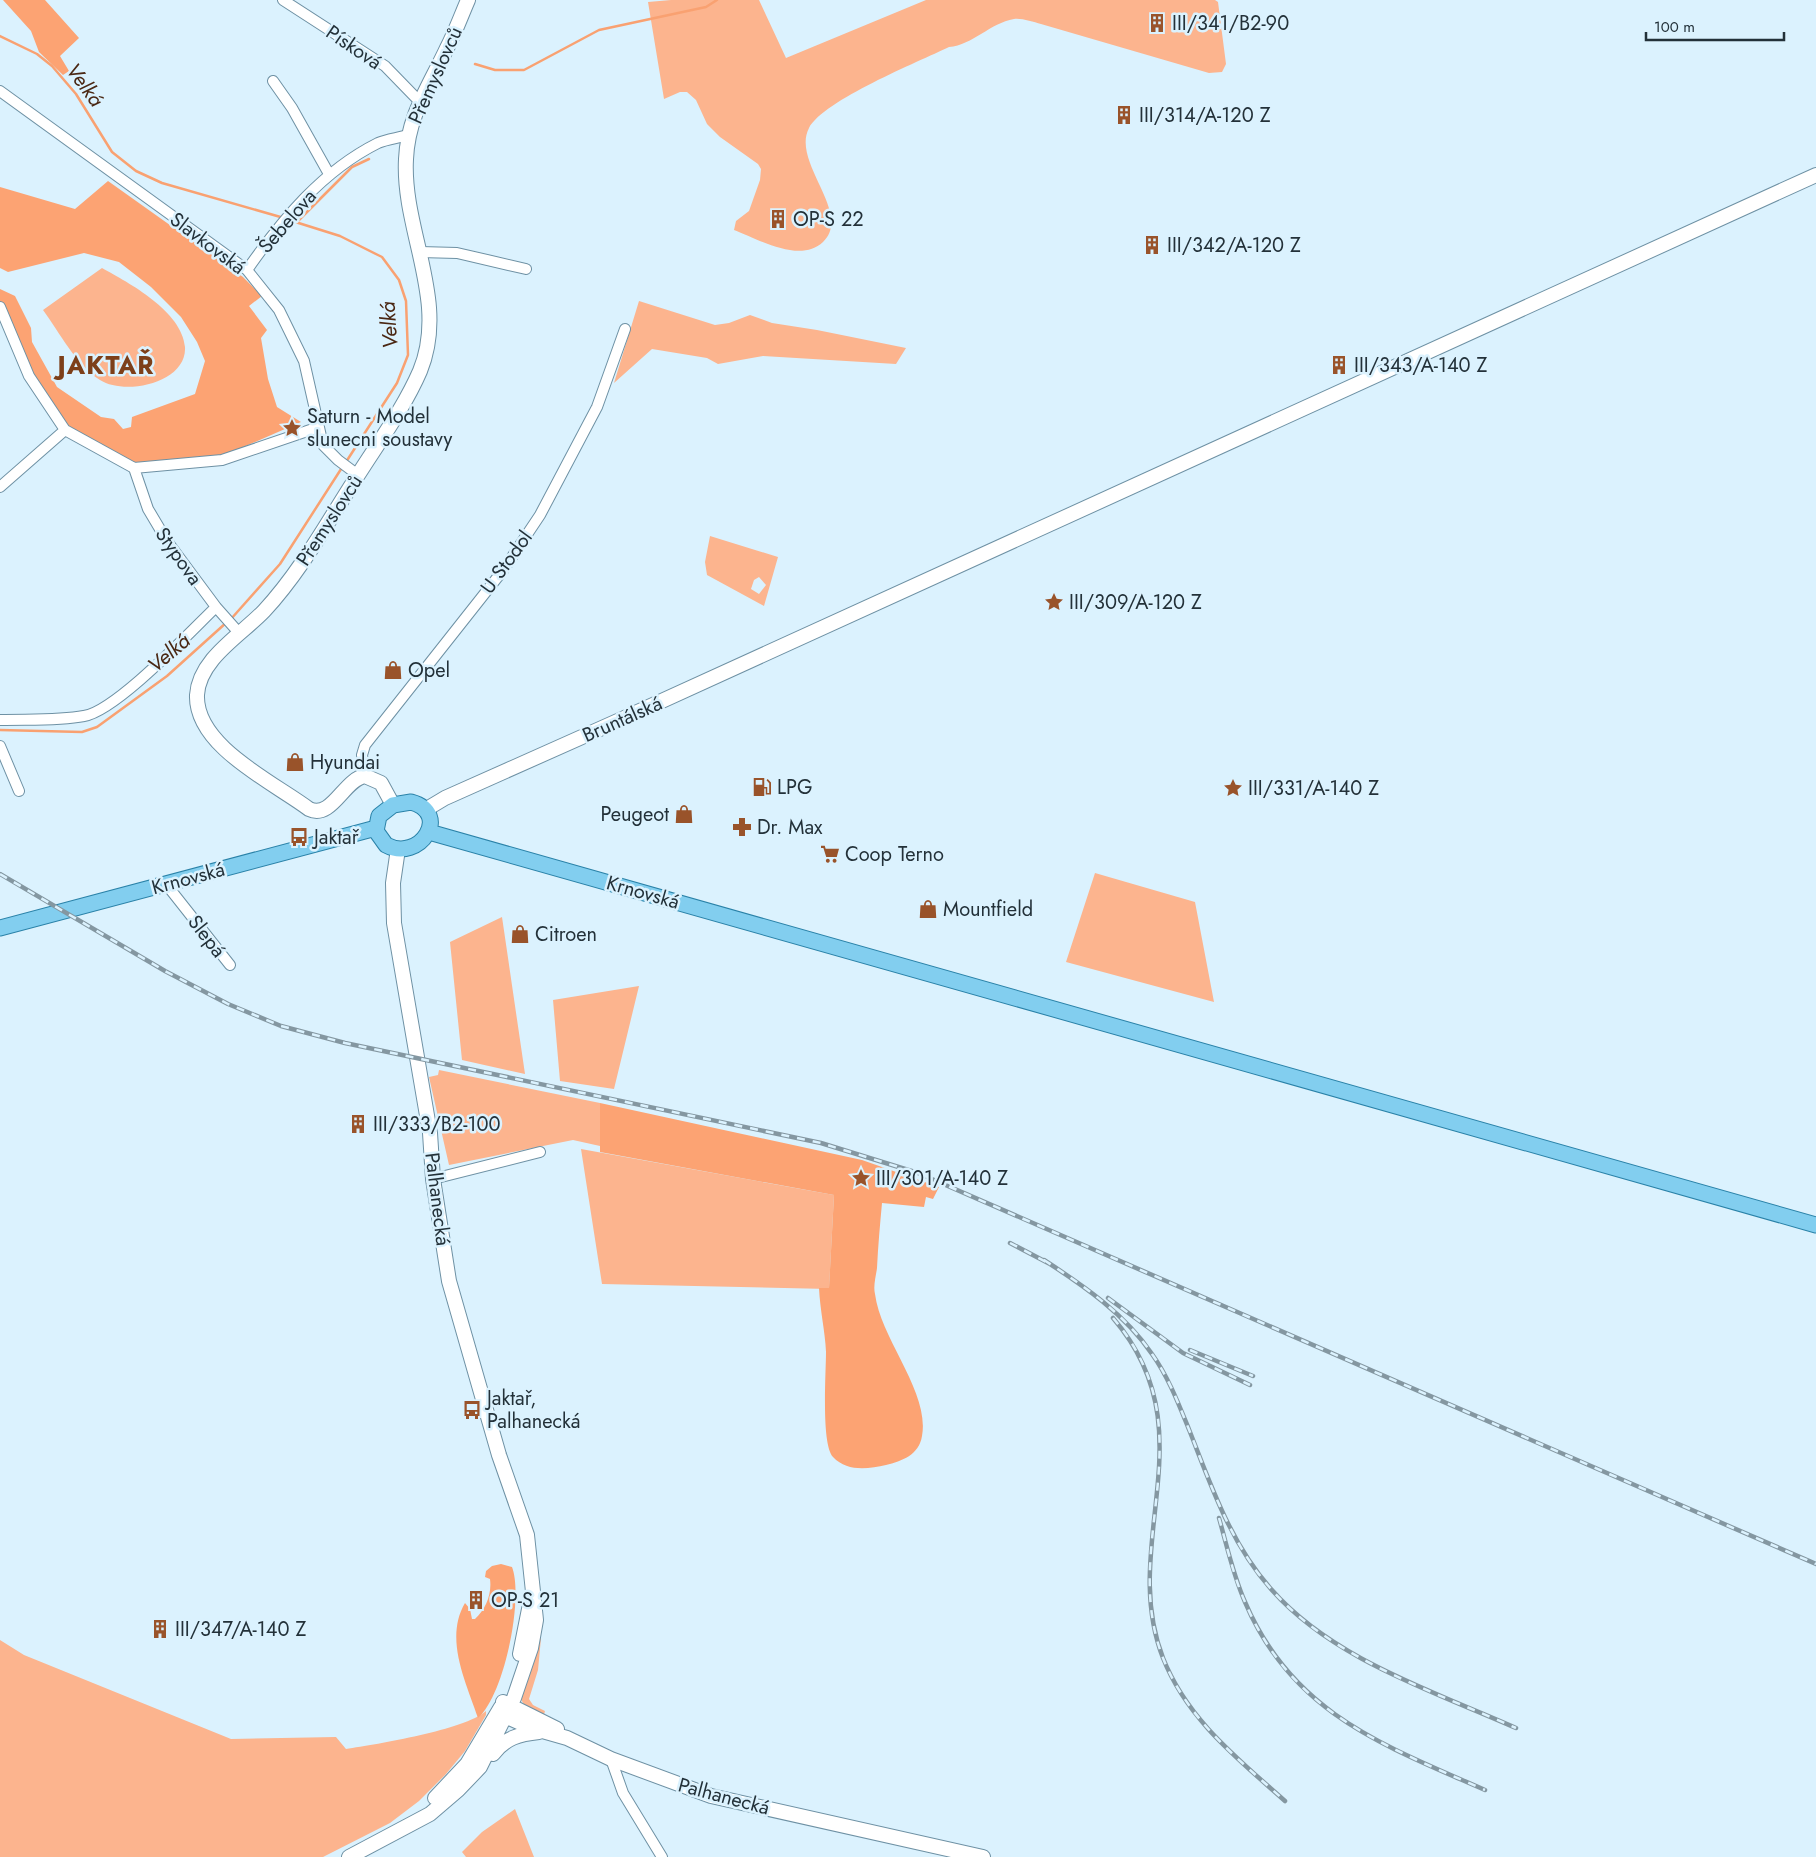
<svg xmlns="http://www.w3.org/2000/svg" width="1816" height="1857" font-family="Jost,sans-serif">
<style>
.green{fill:#fcb48e;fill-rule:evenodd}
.forest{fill:#fca373}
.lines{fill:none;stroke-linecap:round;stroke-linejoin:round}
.stream{stroke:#f9a171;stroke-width:2.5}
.street-casing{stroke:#6e91a4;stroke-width:12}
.secondary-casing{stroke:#6e91a4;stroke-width:16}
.primary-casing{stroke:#2a82a8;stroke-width:17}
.street{stroke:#fff;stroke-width:10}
.secondary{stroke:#fff;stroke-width:14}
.primary{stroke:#82ceef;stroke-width:15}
.rail-casing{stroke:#8497a1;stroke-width:4.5}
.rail{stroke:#dbf2fe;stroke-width:2.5;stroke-dasharray:8;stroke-linecap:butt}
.labels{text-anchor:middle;stroke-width:5;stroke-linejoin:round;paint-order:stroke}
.poi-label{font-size:20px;fill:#233139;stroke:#dbf2fe;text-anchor:start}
.street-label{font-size:20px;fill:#233139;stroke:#dbf2fe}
.water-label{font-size:21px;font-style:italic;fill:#4a2713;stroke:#dbf2fe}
.district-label{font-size:25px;font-weight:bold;letter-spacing:1px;fill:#7d3f19;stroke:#dbf2fe}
</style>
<rect width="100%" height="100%" fill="#dbf2fe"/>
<path class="green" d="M 671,0 L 759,0 L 786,58 L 926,0 L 1215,0 L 1218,2 L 1226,64 L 1222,72 L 1209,73 L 1041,24 C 1033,22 1022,18 1014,19 C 990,23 973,45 949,47 C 918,62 824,100 809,128 C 791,162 853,213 823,242 C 800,264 758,239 734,230 L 736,221 L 749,211 L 760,180 L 761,169 L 758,164 L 720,137 L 707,124 L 696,100 L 687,92 L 680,92 L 664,99 L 648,2 Z
M 102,268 C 129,283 182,311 185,347 C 187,383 125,396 100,380 C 76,365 60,333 43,310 Z
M 639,301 L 715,325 L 729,323 L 750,315 L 772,323 L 817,330 L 906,348 L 896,364 L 763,356 L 718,364 L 707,358 L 652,349 L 614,383 Z
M 710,536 L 778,557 L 764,606 L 707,575 L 705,562 ZM 759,577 L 766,585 L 759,594 L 751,589 L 754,580 Z
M 1095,873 L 1195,902 L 1214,1002 L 1066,962 Z
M 502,917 L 525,1074 L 462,1060 L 450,942 Z
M 639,986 L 614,1089 L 560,1081 L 553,1000 Z
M 439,1070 L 600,1103 L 600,1146 L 573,1140 L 449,1165 L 429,1077 L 438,1075 Z
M 581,1149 L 834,1195 L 829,1289 L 602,1284 Z
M 534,1638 L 541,1638 L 538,1670 L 529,1699 L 533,1705 L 545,1711 L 543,1718 C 532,1711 522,1708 520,1694 Z
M 0,1640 L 24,1655 L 231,1739 L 336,1737 L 346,1749 C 378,1744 464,1730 486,1711 L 486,1715 L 465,1751 L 446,1774 L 419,1801 L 390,1823 L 323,1857 L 0,1857 Z
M 515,1809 L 534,1857 L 466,1857 L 462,1852 L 482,1832 Z"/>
<path class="forest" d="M 3,0 L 45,0 L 79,38 L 60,56 L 69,71 L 63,75 L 39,52 L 31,31 Z
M 108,181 L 243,277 L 262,296 L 249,306 L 267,330 L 261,338 L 268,379 L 277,407 L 301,422 L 225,455 L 135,463 L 69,428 L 32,376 L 0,304 L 0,289 L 15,296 L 31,328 L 32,342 L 57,387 L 101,417 L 114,419 L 123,429 L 131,427 L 132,417 L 195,394 L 205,361 L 197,342 L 181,317 L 151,287 L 119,262 L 84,253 L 8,272 L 0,268 L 0,187 L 75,209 Z
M 600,1103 L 862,1160 L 939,1187 L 933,1199 L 926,1197 L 924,1207 L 882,1203 C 880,1225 878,1246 877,1268 C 876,1276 873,1286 875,1294 C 881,1340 930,1392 922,1436 C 919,1455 902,1461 886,1465 C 868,1469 847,1472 833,1457 C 821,1444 826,1373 826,1352 C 825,1331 820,1310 819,1288 L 829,1288 L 834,1195 L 600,1152 Z
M 501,1564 L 512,1567 C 524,1598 504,1696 478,1718 C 466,1682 444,1639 465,1603 L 470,1609 L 472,1619 L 475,1619 C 486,1609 492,1594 490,1579 L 485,1577 L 486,1571 L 492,1566 Z"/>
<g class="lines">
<path class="stream" d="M 0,36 L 37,54 L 52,66 L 76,94 L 112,152 L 136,171 L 162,183 L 284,218
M 475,64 L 495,70 L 524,70 L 599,30 L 706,7 L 717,0
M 289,220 L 340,236 L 382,257 L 399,280 L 406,301 L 408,355 L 397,383 L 346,462
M 297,222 L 352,167 L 369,159
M 231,619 L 280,564 L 343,466
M 0,730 L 82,732 L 97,727 L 167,676 L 227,622"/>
<g class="street-casing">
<path id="street" d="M 283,0 L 385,66 L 419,101
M 273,81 L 292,108 L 329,174
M 0,91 L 247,270 L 279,310 L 304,361 L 323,445 L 338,460 L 358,475
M 420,252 L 457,253 L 526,269
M 247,270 C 282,220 322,171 378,143 C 387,139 399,138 408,135
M 0,307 L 29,376 L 65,430 L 134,468 L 222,460 L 319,427
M 134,468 L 148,509 L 167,541 L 216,607 L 240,634
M 0,487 L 65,430
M 0,720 C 27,719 58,721 84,716 C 116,711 190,632 216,607
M 0,746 L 19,791
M 365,776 L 362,755 L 365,745 L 504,569 L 540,515 L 597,407 L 625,329
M 166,884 L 230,965
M 433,1179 L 540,1152
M 611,1759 L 623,1793 L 662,1857"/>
</g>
<g class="secondary-casing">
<path id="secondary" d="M 393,805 L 381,783 L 365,776 C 344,779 332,820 309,809 C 273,782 195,746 197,695 C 199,659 241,635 264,611 C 301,571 327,523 356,478 C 378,443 404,408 420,371 C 449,301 402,230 406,159 C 408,115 429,87 447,48 C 455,33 461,16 468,0
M 425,810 L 445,798 L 620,720 L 1816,175
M 520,1654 L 531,1599
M 503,1702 L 557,1729
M 498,1713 L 532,1728 L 567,1738 L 611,1759 L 711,1796 L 983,1857
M 493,1754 C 505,1738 519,1734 539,1732
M 435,1798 L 467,1764 L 501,1707
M 349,1857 L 430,1814 L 458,1790 L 480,1767 L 514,1698 L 531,1648 L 536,1620 L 527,1535 L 499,1455 L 449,1281 L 433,1179 L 430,1133 L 394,923 L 393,883 L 398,849"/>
</g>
<g class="primary-casing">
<path id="primary" d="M 411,802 C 452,813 420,863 386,845 L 376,831 L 379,816 L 393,805 Z
M 429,832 L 1816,1225
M 0,928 L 376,828"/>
</g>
<use href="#street" class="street"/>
<use href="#secondary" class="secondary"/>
<use href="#primary" class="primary"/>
<g class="rail-casing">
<path id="rail" d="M 0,874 L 165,971 L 228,1004 L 281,1026 L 345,1043 L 821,1143 L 918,1173 L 1816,1564
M 1010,1243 L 1050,1264
M 1044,1260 C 1084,1286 1125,1314 1152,1354 C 1169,1378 1179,1405 1190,1432 C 1212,1488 1231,1544 1271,1589 C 1332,1659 1433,1691 1516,1728
M 1108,1298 L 1183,1353 L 1250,1385
M 1113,1318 C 1210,1431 1118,1542 1163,1658 C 1187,1719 1237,1758 1285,1801
M 1190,1350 L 1253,1376
M 1219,1518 C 1227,1546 1233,1575 1245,1602 C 1292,1713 1383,1745 1485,1790"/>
</g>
<use href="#rail" class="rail"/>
</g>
<defs>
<g id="building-bare" transform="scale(1.5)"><path d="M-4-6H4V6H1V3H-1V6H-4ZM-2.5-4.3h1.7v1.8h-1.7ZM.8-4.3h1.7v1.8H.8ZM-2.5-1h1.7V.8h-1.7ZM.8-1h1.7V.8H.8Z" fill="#99532a" stroke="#dbf2fe" stroke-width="2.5" paint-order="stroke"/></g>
<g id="sight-bare" transform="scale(1.5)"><path d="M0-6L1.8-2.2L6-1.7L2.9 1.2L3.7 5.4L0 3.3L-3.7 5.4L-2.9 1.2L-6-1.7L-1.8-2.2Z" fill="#99532a" stroke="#dbf2fe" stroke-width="2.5" paint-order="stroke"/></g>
<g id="shop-bare" transform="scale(1.5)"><path d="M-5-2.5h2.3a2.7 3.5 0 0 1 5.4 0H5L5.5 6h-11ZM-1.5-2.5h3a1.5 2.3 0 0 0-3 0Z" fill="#99532a" stroke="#dbf2fe" stroke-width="2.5" paint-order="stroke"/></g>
<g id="fuel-bare" transform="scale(1.5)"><path d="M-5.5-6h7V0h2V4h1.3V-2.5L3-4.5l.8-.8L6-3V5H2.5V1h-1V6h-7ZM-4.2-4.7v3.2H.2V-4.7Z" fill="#99532a" stroke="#dbf2fe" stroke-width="2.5" paint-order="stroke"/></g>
<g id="pharmacy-bare" transform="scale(1.5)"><path d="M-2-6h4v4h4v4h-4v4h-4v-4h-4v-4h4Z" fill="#99532a" stroke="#dbf2fe" stroke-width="2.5" paint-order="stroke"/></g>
<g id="bus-bare" transform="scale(1.5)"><path d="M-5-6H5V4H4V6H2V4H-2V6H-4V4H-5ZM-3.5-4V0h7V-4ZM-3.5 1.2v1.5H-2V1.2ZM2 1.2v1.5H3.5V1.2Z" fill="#99532a" stroke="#dbf2fe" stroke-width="2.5" paint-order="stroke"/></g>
<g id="supermarket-bare" transform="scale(1.5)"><path d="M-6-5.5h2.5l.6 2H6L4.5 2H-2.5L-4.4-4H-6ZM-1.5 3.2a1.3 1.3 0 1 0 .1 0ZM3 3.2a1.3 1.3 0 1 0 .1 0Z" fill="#99532a" stroke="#dbf2fe" stroke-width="2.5" paint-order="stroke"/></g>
</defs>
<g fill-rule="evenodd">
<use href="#building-bare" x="1157" y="23"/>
<use href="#building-bare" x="1124" y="115"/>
<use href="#building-bare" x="778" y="219"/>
<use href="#building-bare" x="1152" y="245"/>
<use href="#building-bare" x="1339" y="365"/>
<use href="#sight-bare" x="292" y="428"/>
<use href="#sight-bare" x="1054" y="602"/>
<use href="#shop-bare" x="393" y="670"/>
<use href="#shop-bare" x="295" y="762"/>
<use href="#fuel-bare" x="762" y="787"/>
<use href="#sight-bare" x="1233" y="788"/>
<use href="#shop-bare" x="684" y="814"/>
<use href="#pharmacy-bare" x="742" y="827"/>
<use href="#bus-bare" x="299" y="837"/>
<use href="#supermarket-bare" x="830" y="854"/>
<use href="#shop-bare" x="928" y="909"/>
<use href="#shop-bare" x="520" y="934"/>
<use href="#building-bare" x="358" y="1124"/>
<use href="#sight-bare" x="861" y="1178"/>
<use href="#bus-bare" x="472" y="1410"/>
<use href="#building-bare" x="476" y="1600"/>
<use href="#building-bare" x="160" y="1629"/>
</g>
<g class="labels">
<g class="poi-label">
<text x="1172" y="30">III/341/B2-90</text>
<text x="1139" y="122">III/314/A-120 Z</text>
<text x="793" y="226">OP-S 22</text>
<text x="1167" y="252">III/342/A-120 Z</text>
<text x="1354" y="372">III/343/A-140 Z</text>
<text x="307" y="423">Saturn - Model<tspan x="307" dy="23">slunecni soustavy</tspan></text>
<text x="1069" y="609">III/309/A-120 Z</text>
<text x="408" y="677">Opel</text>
<text x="310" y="769">Hyundai</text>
<text x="777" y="794">LPG</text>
<text x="1248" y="795">III/331/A-140 Z</text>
<text x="669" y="821" text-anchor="end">Peugeot</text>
<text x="757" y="834">Dr. Max</text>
<text x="314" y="844">Jaktař</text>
<text x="845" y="861">Coop Terno</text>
<text x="943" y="916">Mountfield</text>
<text x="535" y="941">Citroen</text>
<text x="373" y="1131">III/333/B2-100</text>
<text x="876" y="1185">III/301/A-140 Z</text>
<text x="487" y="1405">Jaktař,<tspan x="487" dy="23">Palhanecká</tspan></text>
<text x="491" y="1607">OP-S 21</text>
<text x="175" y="1636">III/347/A-140 Z</text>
</g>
<g class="street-label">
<text transform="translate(354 47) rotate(34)" y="7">Písková</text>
<text transform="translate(435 75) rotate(-66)" y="7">Přemyslovců</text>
<text transform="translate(287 221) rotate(-49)" y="7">Šebelova</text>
<text transform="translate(208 243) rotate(37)" y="7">Slavkovská</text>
<text transform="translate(329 520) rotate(-57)" y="7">Přemyslovců</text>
<text transform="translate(179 556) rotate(55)" y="7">Stypova</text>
<text transform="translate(506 562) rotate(-54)" y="7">U Stodol</text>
<text transform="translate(622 719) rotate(-24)" y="7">Bruntálská</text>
<text transform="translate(188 878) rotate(-15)" y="7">Krnovská</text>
<text transform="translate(643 892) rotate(16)" y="7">Krnovská</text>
<text transform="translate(207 936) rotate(52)" y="7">Slepá</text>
<text transform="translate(438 1199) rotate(83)" y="7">Palhanecká</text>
<text transform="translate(724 1796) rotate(15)" y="7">Palhanecká</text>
</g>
<g class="water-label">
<text transform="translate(85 85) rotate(54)" y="7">Velká</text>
<text transform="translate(389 325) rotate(-94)" y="7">Velká</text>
<text transform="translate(169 653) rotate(-40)" y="7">Velká</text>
</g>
<g class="district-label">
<text x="106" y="374">JAKTAŘ</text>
</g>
</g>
<path d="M1646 32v8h138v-8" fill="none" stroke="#233139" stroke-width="2.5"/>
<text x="1654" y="32" font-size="15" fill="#233139" stroke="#dbf2fe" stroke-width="4" paint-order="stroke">100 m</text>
</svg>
